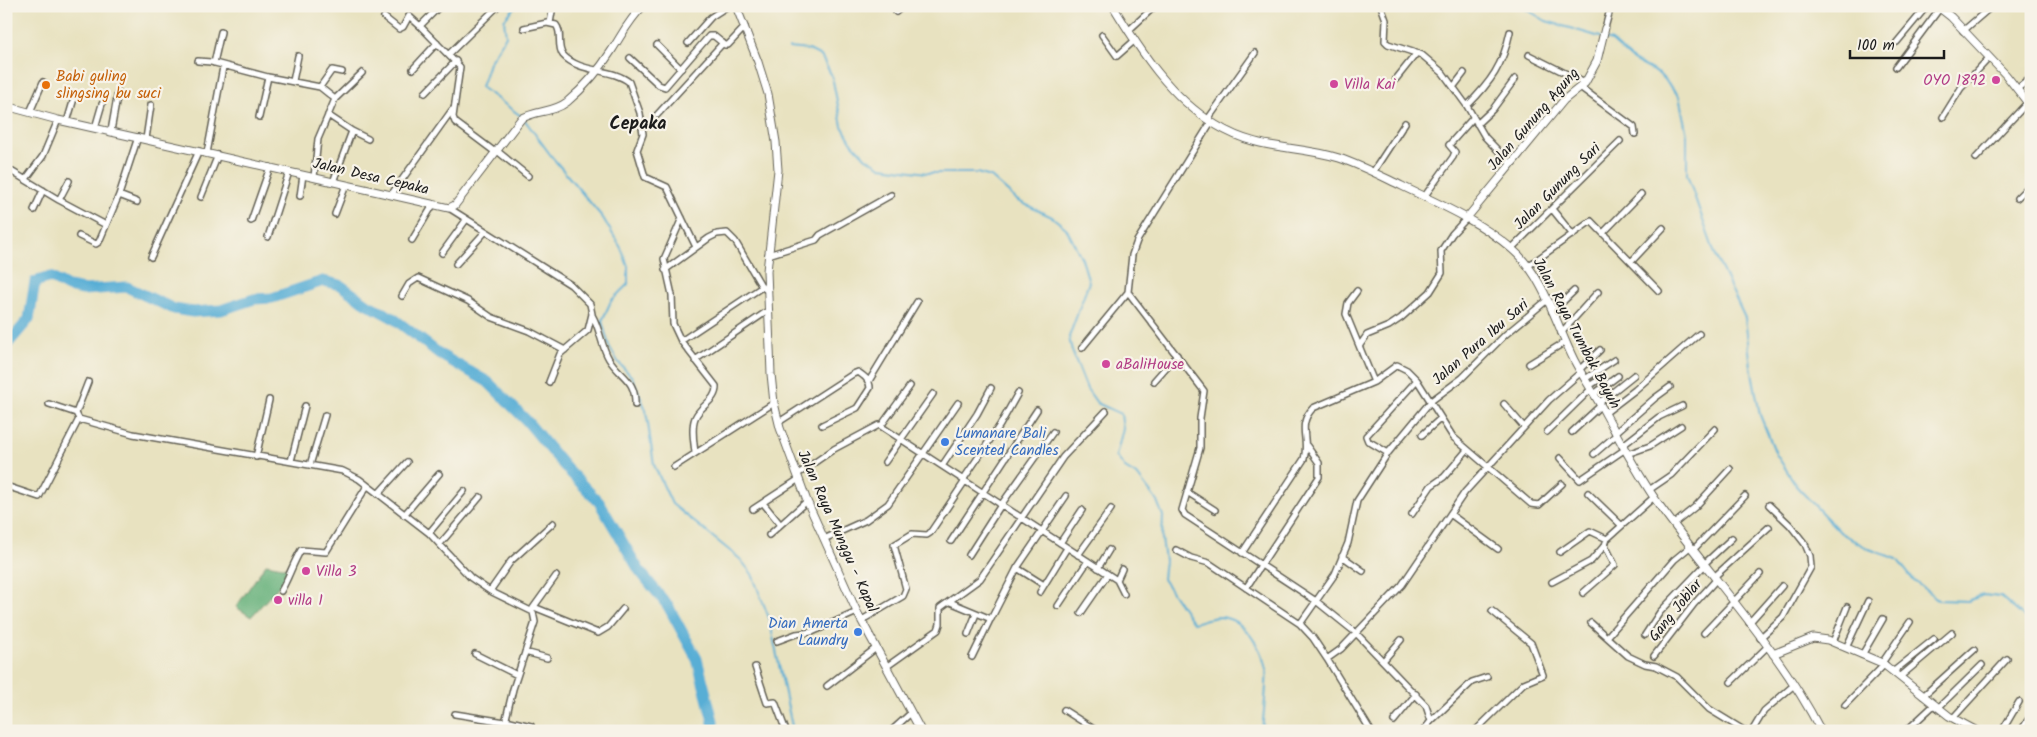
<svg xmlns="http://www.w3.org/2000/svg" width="2037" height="737" font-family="Kalam,sans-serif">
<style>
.forest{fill:#66b17a;stroke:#41664b}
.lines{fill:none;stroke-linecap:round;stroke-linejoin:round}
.stream{stroke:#59aed5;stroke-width:2}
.river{stroke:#59aed5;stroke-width:11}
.street-casing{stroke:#636155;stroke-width:8}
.secondary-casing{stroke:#636155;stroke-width:9}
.street{stroke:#fff;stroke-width:5}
.secondary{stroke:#fff;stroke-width:7}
.hotel-dot{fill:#d1479c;stroke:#f7f3e8;stroke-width:2}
.food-dot{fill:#e8710a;stroke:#f7f3e8;stroke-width:2}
.shop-dot{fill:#3f7fe0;stroke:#f7f3e8;stroke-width:2}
.labels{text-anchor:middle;stroke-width:4.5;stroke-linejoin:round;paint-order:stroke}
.food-label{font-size:15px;fill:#c56008;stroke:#f7f3e8;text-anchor:start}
.hotel-label{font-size:15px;fill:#b23c85;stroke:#f7f3e8;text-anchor:start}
.street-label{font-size:15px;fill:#1c1c1c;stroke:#f7f3e8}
.shop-label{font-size:15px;fill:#366cbe;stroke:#f7f3e8;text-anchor:start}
.quarter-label{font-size:18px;font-weight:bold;fill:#1c1c1c;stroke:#f7f3e8}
</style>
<rect width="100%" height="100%" fill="#f7f3e8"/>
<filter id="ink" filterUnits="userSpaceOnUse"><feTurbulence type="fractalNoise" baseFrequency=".02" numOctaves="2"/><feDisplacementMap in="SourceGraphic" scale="10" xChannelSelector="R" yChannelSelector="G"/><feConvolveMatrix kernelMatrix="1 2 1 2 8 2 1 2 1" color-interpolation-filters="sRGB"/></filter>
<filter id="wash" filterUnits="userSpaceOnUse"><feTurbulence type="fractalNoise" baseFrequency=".0096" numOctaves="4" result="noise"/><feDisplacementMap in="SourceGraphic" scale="20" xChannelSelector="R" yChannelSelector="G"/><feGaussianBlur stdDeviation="1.12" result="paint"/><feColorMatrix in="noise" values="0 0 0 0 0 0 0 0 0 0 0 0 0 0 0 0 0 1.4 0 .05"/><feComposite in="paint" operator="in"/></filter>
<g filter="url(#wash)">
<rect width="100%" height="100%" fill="#e8e2c0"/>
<path class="forest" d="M 266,564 L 288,568 L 289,575 L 251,617 L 236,607 Z"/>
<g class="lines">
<path class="stream" d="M 516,6 L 504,20 L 506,36 L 489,63 L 481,87 L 521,116
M 1521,6 L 1546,21 L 1600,37
M 1604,39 L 1612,41 L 1633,60 L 1659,74 L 1679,96 L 1687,135 L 1687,175 L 1716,257 L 1745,318 L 1751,367 L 1760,415 L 1776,454 L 1798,488 L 1841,533 L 1869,549 L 1897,559 L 1914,581 L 1939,600 L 1968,601 L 1983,595 L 2001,597 L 2031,623
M 789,48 L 809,50 L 821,56 L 832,76 L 842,126 L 852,143 L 866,158 L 881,167 L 927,173 L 977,173 L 991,177 L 1018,201 L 1052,217 L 1066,228 L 1082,259 L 1089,282 L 1069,337 L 1072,351 L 1087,389 L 1097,403 L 1121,414 L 1123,429 L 1116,456 L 1125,468 L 1138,476 L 1157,501 L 1163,516 L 1162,539 L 1165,560 L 1163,579 L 1193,623 C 1201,621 1212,617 1220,617 C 1245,619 1261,647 1266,669 C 1268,679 1263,718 1262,731
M 524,119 L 552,157 L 603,218 L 621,248 L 628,266 L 628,284 L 611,301 L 602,321 L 609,346 L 618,362 L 632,377 L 646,410 L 654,465 L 672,504 L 740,559 L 752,574 L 769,618 L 793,731"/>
<path class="river" d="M 6,346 L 29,319 L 35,282 L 50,277 L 68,287 L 83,290 L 127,287 L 174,309 L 193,312 L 221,310 L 254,299 L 272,298 L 323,281 L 340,285 L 367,304 L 393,318 L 441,355 L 488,382 L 526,420 L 566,468 L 599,502 L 639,570 L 668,606 L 697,659 L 713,721 L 713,731"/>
</g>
</g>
<g filter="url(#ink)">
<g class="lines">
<g class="street-casing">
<path id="street" d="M 440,6 L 420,26 L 460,67 L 453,117 L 455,122 L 495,152
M 1381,6 L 1386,20 L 1385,41 L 1388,44 L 1422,55 L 1443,73 L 1467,106 L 1485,137 L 1511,164
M 896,12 L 903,6
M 384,17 L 399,29 L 403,27 L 409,16 L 420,26
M 550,23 L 553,6
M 524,28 L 547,23 L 556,25 C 563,33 556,46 563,55 C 579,73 612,68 629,82 L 640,113 L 643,134 L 637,150 L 645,177 L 667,187 L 696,247
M 1605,28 L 1611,6
M 1128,31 L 1155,6
M 1963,31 L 1992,6
M 1102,35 L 1117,56 L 1134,41
M 1897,42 L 1927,6
M 688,43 L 711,17 L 728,6
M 657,45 L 681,69
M 449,54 L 498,6
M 1529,55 L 1585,83
M 630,58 L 659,85 L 665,87 L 709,36 L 714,36 L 725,45 L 728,45 L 745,27
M 198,61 L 211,62 L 268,77 L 320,87 L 335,99
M 214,63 L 221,32
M 1896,67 L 1940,8
M 413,69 L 437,43
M 1396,79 L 1416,54
M 293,81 L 298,56
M 1454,86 L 1464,73
M 320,87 L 332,70 L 342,72
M 1580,87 L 1634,127 L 1635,134
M 2017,89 L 2031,78
M 425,93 L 456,61
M 1467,106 C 1491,82 1503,65 1510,32
M 30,112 L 43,82
M 328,115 L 352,131 L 333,182
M 657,115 L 723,43
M 259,117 L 268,77
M 1943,117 L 1961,88 L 1989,58
M 1208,119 L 1255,53
M 67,122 L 75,95
M 1211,122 L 1137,241 L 1132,255 L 1128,292 L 1204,391 L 1200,418 L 1200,448 L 1182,510 L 1185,515 L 1316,601 L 1356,633 L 1426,706 L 1431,721 L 1423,731
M 1477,124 L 1493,109 L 1515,79
M 95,128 L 102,104
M 111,131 L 118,92
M 352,131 L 368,139
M 146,139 L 151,105
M 496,150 L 528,176
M 207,153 L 223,67
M 1976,158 L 2027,103
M 6,168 L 59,200 L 106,225
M 1373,172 L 1405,123
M 314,177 L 318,139 L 335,99 L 362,73
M 26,179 L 43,156 L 58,120
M 119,195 L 137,202
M 391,195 L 452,110
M 300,196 L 303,175
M 201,197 L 218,155
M 1424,197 L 1453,157 L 1455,152 L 1449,145 L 1473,118
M 2017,198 L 2031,184
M 59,200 L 69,181
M 449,208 L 571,285 L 590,304 L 592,314 L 588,330 L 560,354 L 549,382
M 1552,209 L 1573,235
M 34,210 L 43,190
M 335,214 L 346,185
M 682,218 L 664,259 L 672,295 L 673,324 L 681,341 L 716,386 C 717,401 700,405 695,418 C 691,428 694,442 695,453
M 251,221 L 270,167
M 1603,233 L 1641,194
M 79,236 L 96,244 L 99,242 L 119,195 L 138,137
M 268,237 L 289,172
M 412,240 L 433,205
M 1512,248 L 1620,141
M 442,253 L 466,220
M 768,255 L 816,240 L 820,235 L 891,195
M 151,257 L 199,151
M 1631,262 L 1663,228
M 456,264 L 485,232
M 1528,266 L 1591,221 L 1659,291
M 665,270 L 709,238 L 717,234 L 727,233 L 735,241 L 762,287 L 768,291
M 1357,291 L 1348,303 L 1346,314 L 1374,382
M 402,296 L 409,284 L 418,278 L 468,301 L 491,317 L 529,331 L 565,350
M 1552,312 L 1574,291
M 592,315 C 600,328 601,346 609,359 C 621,378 636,379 635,405
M 1561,333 L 1598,292
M 681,341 L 762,287
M 1360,345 L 1367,335 L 1389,326 L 1401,318 L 1430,292 L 1442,273 L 1441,251 L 1452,234 L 1466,219
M 1082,348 L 1128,292
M 695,360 L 769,310
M 1529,364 L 1565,342
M 1579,370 L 1600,350
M 1585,379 L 1614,360
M 869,381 L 917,302
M 1154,381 L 1177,355
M 1589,386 L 1597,381
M 1594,394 L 1618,376
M 1599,403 L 1634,375
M 49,404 L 76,413 L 79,419
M 1504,404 L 1524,427
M 76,413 L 88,382
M 1605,413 L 1635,390 L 1699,334
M 79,419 L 133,434 L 343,471 L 359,479 L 429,533 L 471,578 L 490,591 L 533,612 L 535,622 L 513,689 L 503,731
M 779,422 L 853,374 L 858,372 C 864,376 870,380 870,388 L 857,408 L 822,425
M 881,426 L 910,386
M 1547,432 L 1591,389
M 1572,432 L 1600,406
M 1615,433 L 1655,398 L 1670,387
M 1422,435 L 1441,418
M 1622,446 L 1659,417 L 1682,406
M 1388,453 L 1368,441 L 1366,436 L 1417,380
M 1594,454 L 1616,435
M 1627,454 L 1650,446 L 1681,426
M 256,457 L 269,400
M 1560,458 L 1580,480 L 1624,450
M 291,461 L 305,406
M 885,462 L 933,394
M 310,465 L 325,415
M 942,466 L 977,414 L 991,388
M 674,467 L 774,403
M 798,474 L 834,449 L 879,425 L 1117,580 L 1124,594
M 963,480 L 1000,425 L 1018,393
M 6,486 L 39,497 L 79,419
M 1649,490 L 1671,475 L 1715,429
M 1187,492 L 1215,510
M 1588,493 L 1621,525
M 378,494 L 407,462
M 763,503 L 780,524
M 753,509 L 799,479
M 1412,514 L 1431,486 L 1444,477 L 1467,450
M 1450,514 L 1498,549
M 404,515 L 439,474
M 1674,524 L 1695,507 L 1730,469
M 429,533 L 464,491
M 769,535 L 807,501
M 824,539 L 866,520 L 888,504 L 958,403
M 951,541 L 1037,410
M 1060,543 L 1082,510
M 440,544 L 480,497
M 1176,550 L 1191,558 L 1209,563 L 1300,624 L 1313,638 L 1327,659 L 1371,731
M 1693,550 L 1745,496
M 1560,552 L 1590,531 L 1607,539
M 1242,553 L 1304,459 C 1310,438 1296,426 1313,408 L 1374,382 L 1397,365 L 1407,370 L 1417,380 L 1453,437 L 1531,504 L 1539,505 L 1562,484
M 969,555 L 1001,505 L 1053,432
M 1078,555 L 1111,509
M 1342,556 L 1363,571
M 1704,564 L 1732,538
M 1017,568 L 1044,585
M 1098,568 L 1109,550
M 1714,577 L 1769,527
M 1117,580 L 1122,569
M 1552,582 L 1591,561 L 1605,545
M 1246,588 L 1319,477 L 1319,463 L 1307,446
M 281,591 C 289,577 293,563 301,550 L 326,552 L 367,486
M 490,591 L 511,561 L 553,523
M 1040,592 L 1067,548
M 1583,593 L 1615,565 L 1605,545 L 1607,539 L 1654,497
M 950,602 L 991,619 L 1017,568 L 1066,496
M 1058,606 L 1088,561
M 534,607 L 598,633 L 608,627 L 623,609
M 533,608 L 556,576
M 1081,613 L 1108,574
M 862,620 L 903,596 L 906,589 L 894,545 L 912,534 L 927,535 L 930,533 L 965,481
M 1591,623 L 1628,656 L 1645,664 L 1656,666 L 1677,677 L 1709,709 L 1745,731
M 1749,623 L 1782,586
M 1300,624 L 1335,574 L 1348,543 L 1357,501 L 1388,453 L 1431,401 L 1462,378 L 1505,335 L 1546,301
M 1704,633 L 1760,574
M 968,634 L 976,614
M 1645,635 L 1660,612 L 1705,565
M 1607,637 L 1674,560 L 1691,546
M 1760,638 L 1783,617 L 1811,567 L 1810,556 L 1805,544 L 1790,525 L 1769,505
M 777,641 L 796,634 L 812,632 L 857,612
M 1833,642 L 1847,607
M 1846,648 L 1868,601
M 525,652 L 547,658
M 475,654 L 517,675
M 1862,655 L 1883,619
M 1654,656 L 1694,604 L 1716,580
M 972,657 L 990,620
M 1327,659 L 1341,649 L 1402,585 L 1465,492 L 1549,400 L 1581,372
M 1384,660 L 1401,640
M 1882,663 L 1910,622
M 755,667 L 767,703 L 775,702 L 786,731
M 886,667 L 938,630 L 940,624 L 940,608 L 980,579 L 1063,457 L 1106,411
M 1894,671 L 1934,639
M 1901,676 L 1952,633
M 1731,682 L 1767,647
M 827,686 L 876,648
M 1923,696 L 1974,650
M 1845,705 L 1885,664
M 1938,708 L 1982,665
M 1064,710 L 1097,731
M 455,714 L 505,722
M 1953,718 L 2007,659
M 506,720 L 531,726
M 1394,721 L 1416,694
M 1431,721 L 1472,682 L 1487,677
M 891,731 L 911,713
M 1475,731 L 1524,683 L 1543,675 L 1531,643 L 1492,611
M 1752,731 L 1764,711 L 1794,685
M 1906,731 L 1934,705
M 2002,731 L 2019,702
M 2021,731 L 2028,720"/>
</g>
<g class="secondary-casing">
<path id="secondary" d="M 736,6 L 758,62 L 768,94 L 776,142 L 778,170 L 767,271 L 771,374 L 774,403 L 780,428 L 807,501 L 857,612 L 921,731
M 1113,6 C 1141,52 1170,97 1216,125 C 1260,152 1294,144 1339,158 C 1360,165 1381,176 1402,186 C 1439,204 1481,222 1512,249 C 1544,276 1556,324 1574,360 C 1584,379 1596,396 1606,415 C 1623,446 1639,477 1660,506 C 1714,581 1779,649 1821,731
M 1937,6 L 1951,17 L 2006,75 L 2031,107
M 6,106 L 58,120 L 449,208 L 455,205 L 521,119 C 536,110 553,113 567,102 C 585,87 600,69 612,50 C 623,33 628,21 643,6
M 1466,219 L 1564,100 L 1585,83 L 1597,61 L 1605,28
M 1773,654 L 1813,638 L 1828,640 L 1882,663 L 1949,716 L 1977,731"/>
</g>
<use href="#street" class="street"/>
<use href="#secondary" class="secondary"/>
</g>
</g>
<g class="hotel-dot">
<circle cx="1996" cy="80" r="5"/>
<circle cx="1334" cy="84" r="5"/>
<circle cx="1106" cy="364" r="5"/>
<circle cx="306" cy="571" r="5"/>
<circle cx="278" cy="600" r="5"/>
</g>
<circle class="food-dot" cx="46" cy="85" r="5"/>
<g class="shop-dot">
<circle cx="945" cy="442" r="5"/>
<circle cx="858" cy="632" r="5"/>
</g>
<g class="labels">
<g class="food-label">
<text x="56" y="81">Babi guling<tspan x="56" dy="17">slingsing bu suci</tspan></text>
</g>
<g class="hotel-label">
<text x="1986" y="85" text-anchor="end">OYO 1892</text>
<text x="1344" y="89">Villa Kai</text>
<text x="1116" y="369">aBaliHouse</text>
<text x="316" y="576">Villa 3</text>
<text x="288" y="605">villa 1</text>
</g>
<g class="street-label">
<text transform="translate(1533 119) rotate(-49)" y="5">Jalan Gunung Agung</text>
<text transform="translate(371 176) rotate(13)" y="5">Jalan Desa Cepaka</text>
<text transform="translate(1557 186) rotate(-45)" y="5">Jalan Gunung Sari</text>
<text transform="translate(1577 333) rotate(62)" y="5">Jalan Raya Tumbak Bayuh</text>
<text transform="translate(1480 342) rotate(-41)" y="5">Jalan Pura Ibu Sari</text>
<text transform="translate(838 531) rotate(66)" y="5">Jalan Raya Munggu - Kapal</text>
<text transform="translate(1675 610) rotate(-51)" y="5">Gang Joblar</text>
</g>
<g class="shop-label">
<text x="955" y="438">Lumanare Bali<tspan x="955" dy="17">Scented Candles</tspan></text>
<text x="848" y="628" text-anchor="end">Dian Amerta<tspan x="848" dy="17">Laundry</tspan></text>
</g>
<g class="quarter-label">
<text x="638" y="129">Cepaka</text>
</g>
</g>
<rect width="2037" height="737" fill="none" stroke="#f7f3e8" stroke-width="25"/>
<path d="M1850 50v8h94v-8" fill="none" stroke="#1c1c1c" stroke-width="2.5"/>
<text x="1857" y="50" font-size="15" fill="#1c1c1c" stroke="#f7f3e8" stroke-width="4" paint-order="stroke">100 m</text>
</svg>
